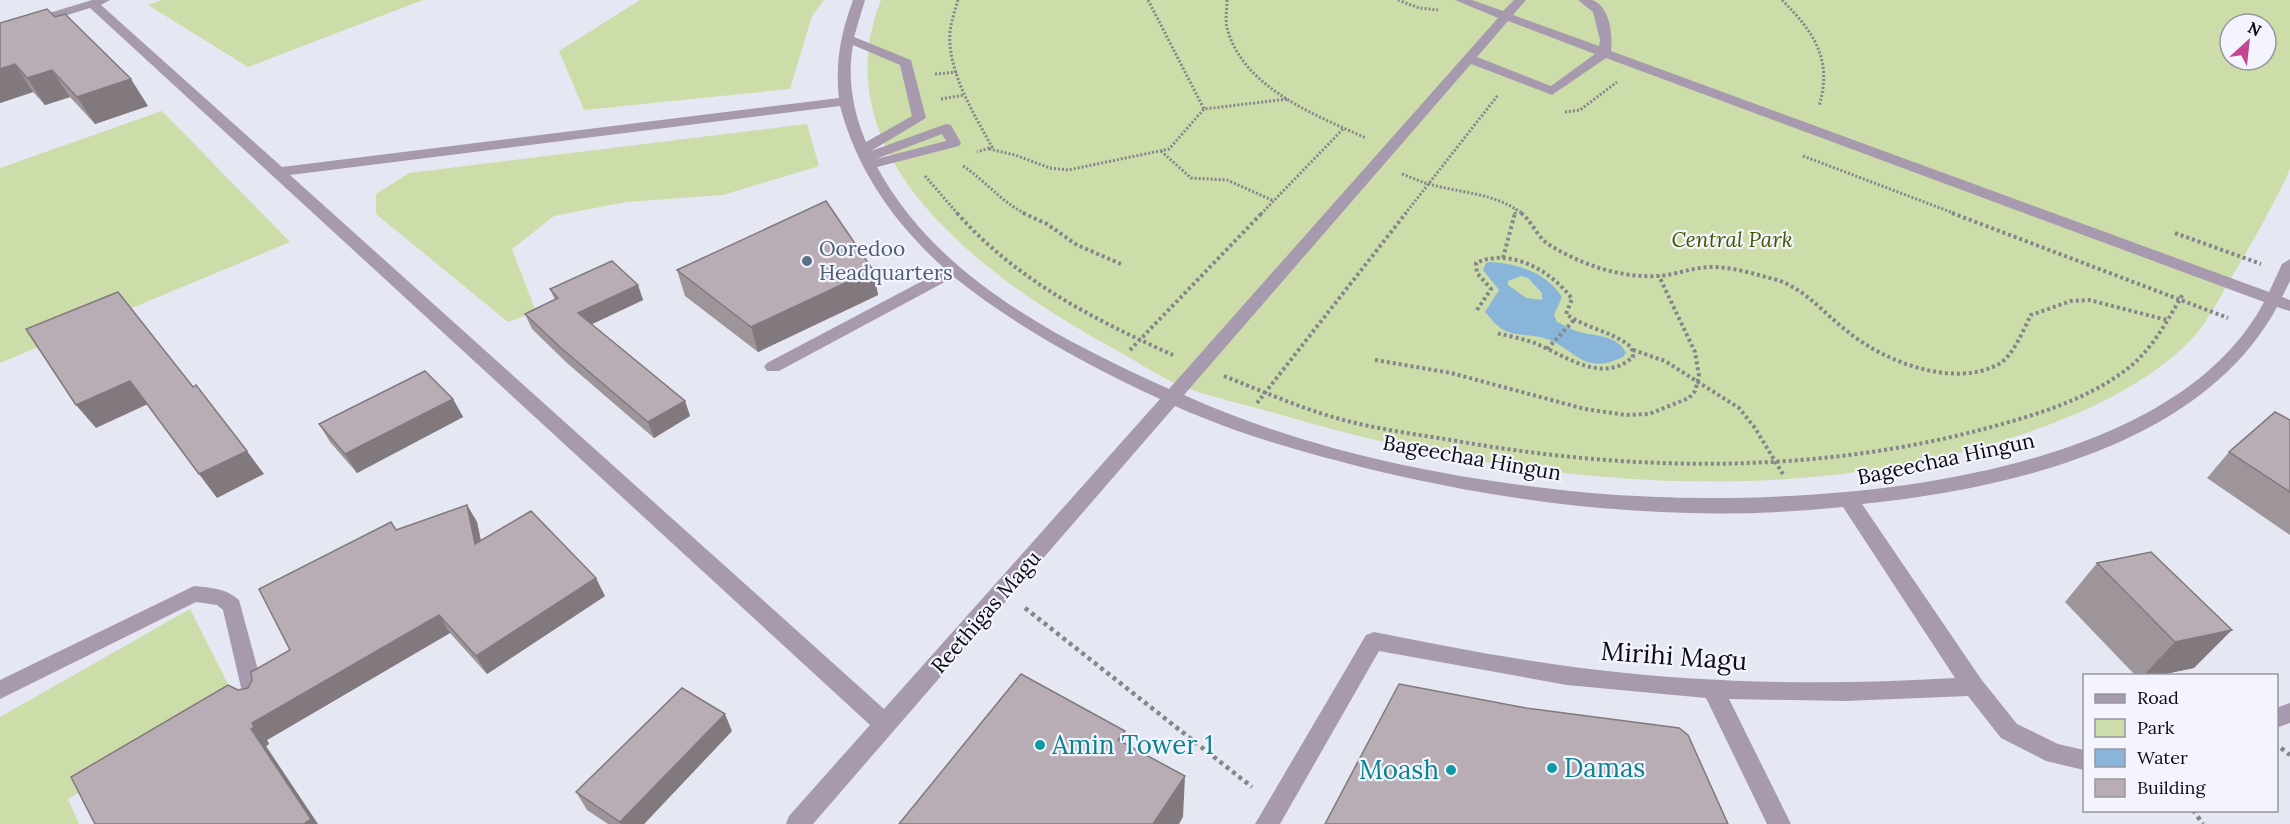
<svg xmlns="http://www.w3.org/2000/svg" width="2290" height="824" font-family="Lora,serif">
<style>
.green{fill:#cddda9;fill-rule:evenodd}
.water{fill:#8ab5db;fill-rule:evenodd}
.lines{fill:none;stroke-linecap:round;stroke-linejoin:round}
.path-far2{stroke:#84868d;stroke-width:3;stroke-dasharray:2 2;stroke-linecap:butt}
.path-far1{stroke:#84868d;stroke-width:4;stroke-dasharray:3 3;stroke-linecap:butt}
.path{stroke:#84868d;stroke-width:4.5;stroke-dasharray:4 4;stroke-linecap:butt}
.minor{fill:#a79aaf;fill-rule:evenodd}
.wall{fill:#9e959b}
.shaded-wall{fill:#81797e}
.building{fill:#b8adb4;stroke:#81797e;stroke-width:1.5}
.service-dot{fill:#5c6f8a;stroke:#f3f4fd;stroke-width:2}
.culture-dot{fill:#0f9aa8;stroke:#f3f4fd;stroke-width:2}
.labels{text-anchor:middle;stroke-width:4.5;stroke-linejoin:round;paint-order:stroke}
.park-label{font-size:21px;font-style:italic;fill:#465700;stroke:#f3f4fd}
.service-label{font-size:21px;fill:#4e5e75;stroke:#f3f4fd;text-anchor:start}
.street-label{font-size:21px;fill:#0b0c0f;stroke:#f3f4fd}
.near-street-label{font-size:26px;fill:#0b0c0f;stroke:#f3f4fd}
.near-culture-label{font-size:26px;fill:#0d838f;stroke:#f3f4fd;text-anchor:start}
</style>
<rect width="100%" height="100%" fill="#e5e7f2"/>
<path class="green" d="M 162,0 L 423,0 L 248,67 L 148,5 Z
M 640,0 L 824,0 L 812,16 L 790,89 L 584,110 L 559,51 Z
M 881,0 L 2290,0 C 2290,39 2290,79 2290,118 C 2290,133 2290,152 2290,167 C 2288,176 2282,186 2278,194 C 2266,217 2254,240 2240,263 C 2224,288 2208,325 2186,345 C 2136,392 2070,419 2005,440 C 1772,512 1508,482 1278,414 C 1247,405 1214,398 1184,387 C 1163,379 1143,365 1123,354 C 1060,319 999,282 947,230 C 883,167 846,88 881,0 ZM 2230,24 L 2266,24 L 2266,60 L 2230,60 Z
M 162,111 L 290,242 L 0,363 L 0,168 Z
M 807,124 L 819,166 L 723,195 L 626,202 L 554,216 L 512,249 L 536,312 L 508,322 L 376,214 L 376,194 L 409,173 Z
M 190,609 L 236,700 L 68,799 L 79,824 L 0,824 L 0,717 Z"/>
<path class="water" d="M 1490,262 C 1517,263 1547,273 1562,297 L 1554,315 L 1557,322 C 1564,325 1572,330 1579,332 C 1595,336 1618,335 1626,353 L 1623,357 C 1583,376 1577,350 1547,339 C 1531,333 1511,338 1498,326 C 1493,322 1489,316 1485,312 L 1499,290 L 1483,270 L 1486,263 ZM 1521,276 L 1528,278 L 1542,293 L 1542,300 L 1526,298 L 1508,285 L 1508,281 Z"/>
<g class="lines">
<path class="path-far2" d="M 958,0 C 955,10 951,22 950,32 C 947,71 974,114 992,147 L 977,152
M 1148,0 L 1204,109
M 1227,0 C 1227,9 1225,20 1227,28 C 1243,88 1315,115 1366,138
M 1398,0 L 1419,8 L 1438,10
M 1782,0 C 1814,32 1833,60 1819,106
M 935,74 L 958,72
M 941,99 L 964,95
M 1565,112 L 1580,110 L 1617,82
M 989,149 L 1015,155 L 1050,168 L 1068,170 L 1169,149 L 1204,109 L 1288,99
M 1161,151 L 1191,178 L 1227,180 L 1274,201
M 1803,156 L 1956,214
M 963,166 C 986,181 1001,202 1026,214
M 1402,174 C 1411,177 1420,182 1429,184 C 1460,193 1496,193 1523,214
M 925,176 L 958,214
M 1261,214 L 1344,128
M 1405,214 L 1498,95
M 1515,214 L 1516,209"/>
<path class="path-far1" d="M 957,213 C 1016,280 1093,319 1173,355
M 1023,213 L 1047,224 L 1077,245 L 1121,264
M 1521,213 C 1533,222 1537,238 1551,246 C 1583,265 1620,278 1658,276 C 1676,275 1693,267 1712,267 C 1733,267 1754,274 1774,279 C 1805,288 1822,312 1847,331 C 1883,361 1953,389 1999,364 C 2014,355 2023,330 2031,315 L 2071,301 L 2089,300 L 2167,320
M 1952,213 L 2228,318
M 2175,233 L 2261,264
M 1503,258 L 1515,213
M 1477,310 L 1491,289 L 1477,273 L 1476,263 C 1510,247 1552,271 1572,299 L 1566,314 C 1587,329 1613,331 1632,348 L 1633,357 C 1603,384 1567,357 1537,344 C 1525,339 1509,336 1496,333
M 1547,349 L 1574,320
M 1130,350 L 1262,213
M 1633,350 L 1665,361 L 1739,408 L 1755,428 L 1784,476
M 1375,360 L 1451,373 L 1585,409 L 1626,415 L 1649,414 L 1689,398 L 1695,391 L 1699,376 L 1695,352 L 1659,276
M 1224,376 C 1262,391 1300,408 1340,419 C 1376,429 1414,434 1451,440 C 1624,471 1801,475 1972,432 C 2026,418 2089,401 2132,365 C 2155,345 2168,319 2183,294
M 1257,403 L 1406,213"/>
<path class="path" d="M 1025,608 L 1252,787
M 2281,748 L 2290,755
M 2193,810 L 2203,824"/>
<path class="minor" d="M 92,0 L 110,0 L 101,5 L 282,167 L 839,98 C 835,62 841,33 853,0 L 865,0 L 854,37 L 911,60 L 926,118 L 871,151 L 946,124 L 951,125 L 961,143 L 959,146 L 877,167 C 937,278 1059,339 1169,389 L 1498,18 L 1455,0 L 1472,0 L 1503,11 L 1514,0 L 1526,0 L 1513,15 L 1599,46 L 1600,40 L 1593,12 L 1578,0 C 1582,0 1589,0 1592,0 C 1610,6 1613,35 1611,51 L 2269,292 L 2282,264 L 2290,259 L 2290,281 L 2282,297 L 2290,300 L 2290,311 L 2277,307 C 2202,446 2007,489 1862,504 L 1981,679 L 2017,724 L 2058,744 L 2084,750 L 2084,770 L 2046,761 L 2001,738 L 1968,696 L 1845,701 L 1729,699 L 1791,824 L 1767,824 L 1706,698 L 1567,685 L 1379,651 L 1280,824 L 1255,824 L 1366,635 L 1374,632 C 1448,647 1522,661 1598,670 C 1716,684 1836,685 1955,678 L 1843,507 C 1683,524 1521,506 1365,468 C 1301,452 1235,433 1175,406 L 813,824 L 786,824 L 789,816 L 870,725 L 90,8 L 0,36 L 0,28 ZM 1508,21 L 1595,54 L 1551,86 L 1477,57 ZM 853,45 L 900,65 L 912,116 L 866,142 C 853,112 847,78 853,45 ZM 1606,58 L 2264,302 C 2159,501 1748,513 1553,489 C 1429,475 1299,447 1184,395 L 1471,64 L 1552,95 ZM 840,106 C 857,171 895,224 945,269 L 767,363 L 764,367 L 767,371 L 779,371 L 954,277 C 1018,328 1086,365 1160,399 L 884,709 L 290,175 ZM 942,134 L 946,141 L 876,159 Z
M 194,586 C 212,588 225,588 239,600 L 265,696 L 262,703 L 254,705 L 246,703 L 243,696 L 223,610 L 217,605 L 196,602 L 0,699 L 0,680 Z
M 2290,703 L 2290,723 L 2276,728 L 2276,708 Z"/>
</g>
<path class="wall" d="M 55,17 L 148,106 L 95,124 L 70,97 L 45,105 L 33,92 L 0,103 L 0,23 Z
M 677,270 L 873,270 L 878,295 L 758,352 L 685,296 Z
M 638,285 L 643,300 L 591,324 L 685,401 L 690,416 L 654,438 L 567,363 L 532,329 L 525,314 L 555,300 L 550,289 Z
M 453,399 L 463,417 L 357,473 L 330,442 L 319,424 Z
M 2290,420 L 2290,535 L 2207,478 L 2229,452 Z
M 467,505 L 477,522 L 481,541 L 605,596 L 487,674 L 450,633 L 267,740 L 269,744 L 266,746 L 95,824 L 238,690 L 248,688 L 290,650 L 396,530 Z
M 2151,552 L 2194,668 L 2160,675 L 2135,675 L 2065,602 L 2097,563 Z
M 732,731 L 644,824 L 608,824 L 587,810 L 576,792 Z"/>
<path class="shaded-wall" d="M 15,64 L 33,92 L 0,103 L 0,69 Z
M 52,70 L 70,97 L 45,105 L 27,78 Z
M 131,79 L 148,106 L 95,124 L 77,97 Z
M 873,270 L 878,295 L 758,352 L 751,327 Z
M 638,285 L 643,300 L 584,328 L 578,313 Z
M 130,381 L 148,404 L 96,428 L 76,405 Z
M 453,399 L 463,417 L 357,473 L 345,454 Z
M 685,401 L 690,416 L 654,438 L 648,422 Z
M 247,451 L 264,474 L 217,498 L 199,474 Z
M 467,505 L 477,522 L 485,562 L 475,544 Z
M 596,578 L 605,596 L 487,674 L 476,656 Z
M 439,615 L 450,633 L 267,740 L 269,744 L 266,746 L 318,824 L 304,824 L 251,729 L 252,723 Z
M 2232,630 L 2194,668 L 2160,675 L 2144,675 L 2175,642 Z
M 725,714 L 732,731 L 644,824 L 621,824 L 620,822 Z
M 1125,731 L 1126,773 L 1118,740 Z
M 1185,776 L 1183,817 L 1179,824 L 1153,824 Z"/>
<path class="building" d="M 47,9 L 55,17 L 65,14 L 131,79 L 77,97 L 52,70 L 27,78 L 15,64 L 0,69 L 0,23 Z
M 826,201 L 873,270 L 751,327 L 677,270 Z
M 612,261 L 638,285 L 578,313 L 685,401 L 648,422 L 561,348 L 525,314 L 558,298 L 550,289 Z
M 118,292 L 193,387 L 196,385 L 247,451 L 199,474 L 130,381 L 76,405 L 26,329 Z
M 425,371 L 453,399 L 345,454 L 319,424 Z
M 2275,412 L 2290,420 L 2290,492 L 2229,452 Z
M 467,505 L 475,544 L 531,511 L 596,578 L 476,656 L 439,615 L 252,723 L 254,727 L 251,729 L 311,819 L 304,824 L 95,824 L 71,777 L 228,685 L 238,690 L 248,688 L 252,680 L 251,672 L 290,650 L 259,589 L 391,522 L 396,530 Z
M 2151,552 L 2232,630 L 2175,642 L 2097,563 Z
M 1021,674 L 1125,731 L 1118,740 L 1185,776 L 1153,824 L 899,824 Z
M 1399,684 L 1526,708 L 1679,728 L 1688,735 L 1728,824 L 1325,824 Z
M 682,688 L 725,714 L 620,822 L 576,792 Z"/>
<circle class="service-dot" cx="807" cy="261" r="6"/>
<g class="culture-dot">
<circle cx="1040" cy="745" r="6"/>
<circle cx="1552" cy="768" r="6"/>
<circle cx="1451" cy="770" r="6"/>
</g>
<g class="labels">
<g class="park-label">
<text x="1732" y="247">Central Park</text>
</g>
<g class="service-label">
<text x="819" y="256">Ooredoo<tspan x="819" dy="24">Headquarters</tspan></text>
</g>
<g class="street-label">
<text transform="translate(1472 458) rotate(10)" y="7">Bageechaa Hingun</text>
<text transform="translate(1946 459) rotate(-12)" y="7">Bageechaa Hingun</text>
<text transform="translate(986 612) rotate(-49)" y="7">Reethigas Magu</text>
</g>
<g class="near-street-label">
<text transform="translate(1674 656) rotate(4)" y="9">Mirihi Magu</text>
</g>
<g class="near-culture-label">
<text x="1052" y="754">Amin Tower 1</text>
<text x="1564" y="777">Damas</text>
<text x="1439" y="779" text-anchor="end">Moash</text>
</g>
</g>
<rect x="2083" y="674" width="195" height="138" fill="#f3f4fd" stroke="#96979e" stroke-width="1.5"/>
<rect x="2095" y="694" width="30" height="9" fill="#a79aaf" stroke="#96979e" stroke-width="1.5"/>
<text x="2137" y="704" font-size="18" fill="#0b0c0f">Road</text>
<rect x="2095" y="719" width="30" height="18" fill="#cddda9" stroke="#96979e" stroke-width="1.5"/>
<text x="2137" y="734" font-size="18" fill="#0b0c0f">Park</text>
<rect x="2095" y="749" width="30" height="18" fill="#8ab5db" stroke="#96979e" stroke-width="1.5"/>
<text x="2137" y="764" font-size="18" fill="#0b0c0f">Water</text>
<rect x="2095" y="779" width="30" height="18" fill="#b8adb4" stroke="#96979e" stroke-width="1.5"/>
<text x="2137" y="794" font-size="18" fill="#0b0c0f">Building</text>
<g transform="translate(2248 42) rotate(27)"><circle r="28" fill="#f3f4fd" stroke="#96979e" stroke-width="1.5"/>
<path d="M0-4.5L10 22L0 15L-10 22Z" fill="#c44592"/>
<text y="-9" font-size="16" font-weight="bold" text-anchor="middle" fill="#0b0c0f">N</text>
</g>
</svg>
